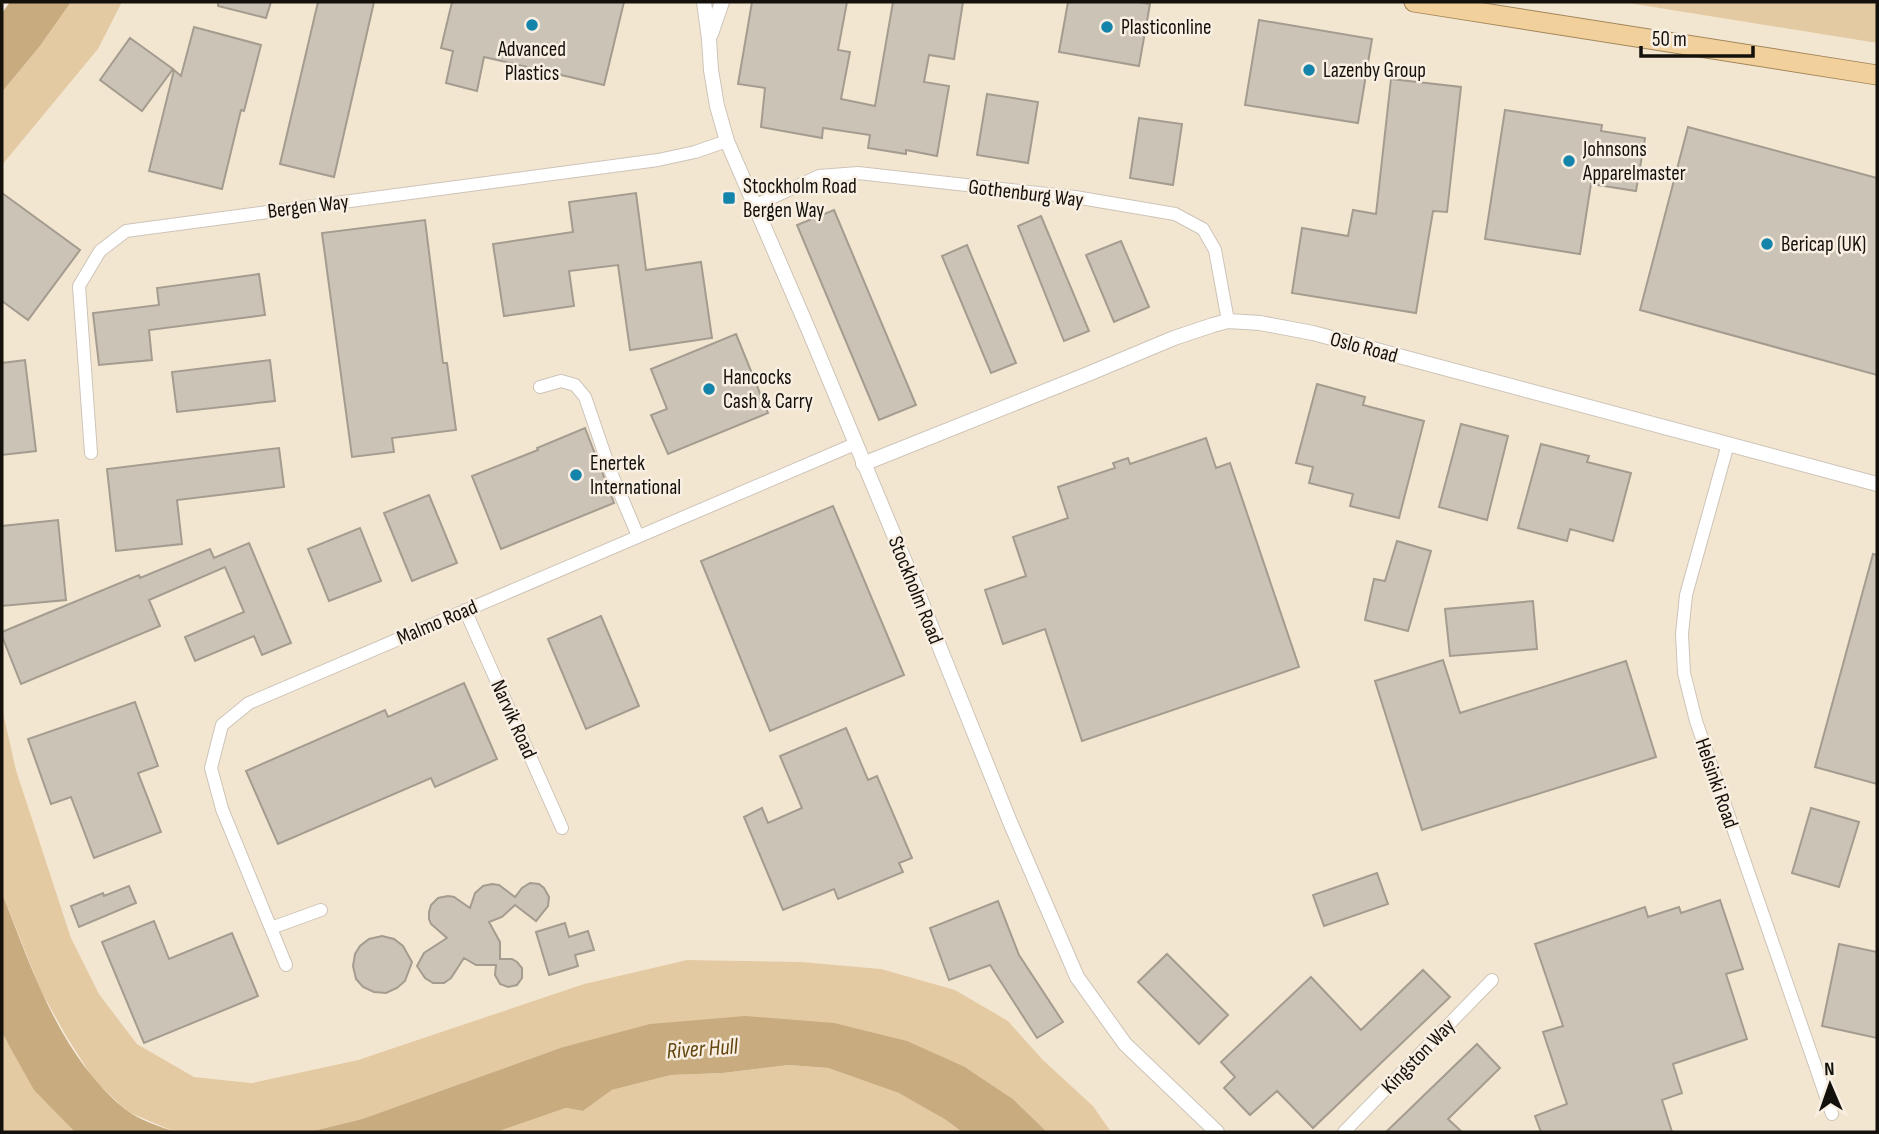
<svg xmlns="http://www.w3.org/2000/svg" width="1879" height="1134" font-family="'Sofia Sans Condensed',sans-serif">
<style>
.built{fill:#f3e6d1}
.green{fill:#e4caa3}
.water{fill:#c8ab7f}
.building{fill:#cbc3b6;stroke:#a49c8f;stroke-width:2}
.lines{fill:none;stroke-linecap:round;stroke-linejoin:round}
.minor-casing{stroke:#cdc4b8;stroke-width:14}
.tertiary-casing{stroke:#cdc4b8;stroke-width:16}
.trunk-casing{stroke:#a2865a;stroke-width:21}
.minor{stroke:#fff;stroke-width:12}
.tertiary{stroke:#fff;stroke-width:14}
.trunk{stroke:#f2d09c;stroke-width:19}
.poi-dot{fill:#1484ab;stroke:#f8efe2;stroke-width:2.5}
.labels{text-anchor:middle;stroke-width:5;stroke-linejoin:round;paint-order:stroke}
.poi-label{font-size:21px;fill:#14110d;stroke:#f8efe2;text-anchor:start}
.street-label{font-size:21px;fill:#14110d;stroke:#f8efe2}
.water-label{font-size:23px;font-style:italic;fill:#634610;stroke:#f8efe2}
</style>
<rect width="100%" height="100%" fill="#f8efe2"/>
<path class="built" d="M 122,2 L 1622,2 L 1877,43 L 1877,1132 L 1111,1132 L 1093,1106 L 1043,1060 L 1008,1021 L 881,969 L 802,962 L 687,960 L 584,984 L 358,1060 L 252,1083 L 194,1077 L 137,1044 L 99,994 L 71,938 L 16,770 L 2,708 L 2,165 L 98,49 Z"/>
<path class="green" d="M 71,2 L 122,2 L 98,49 L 2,165 L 2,92 L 40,46 Z
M 1622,2 L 1877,2 L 1877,43 Z
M 2,708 L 16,770 L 71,938 L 99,994 L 137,1044 L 194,1077 L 252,1083 L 358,1060 L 584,984 L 687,960 L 802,962 L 881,969 L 955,990 L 1008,1021 L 1043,1060 L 1093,1106 L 1111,1132 L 1047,1132 L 1013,1099 L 965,1067 L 560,1048 L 362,1119 L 309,1132 L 175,1132 L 128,1112 L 94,1080 L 66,1036 L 41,991 L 2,893 Z
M 2,1033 L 6,1041 L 75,1132 L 2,1132 Z
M 789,1065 L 828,1068 L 900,1093 L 946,1120 L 962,1132 L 496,1132 L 566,1108 L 583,1111 L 612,1090 L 671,1075 L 723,1073 Z"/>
<path class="water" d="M 10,2 L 71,2 L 40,46 L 2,92 L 2,13 Z
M 2,893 C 32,969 60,1057 126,1110 C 139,1120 159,1126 175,1132 L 75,1132 L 34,1090 L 2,1033 Z
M 745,1016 L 834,1023 L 907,1041 L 965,1067 L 1013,1099 L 1047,1132 L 962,1132 L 946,1120 L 899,1093 L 828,1068 L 789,1065 L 723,1073 L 671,1075 L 612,1090 L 583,1111 L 566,1108 L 496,1132 L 309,1132 L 362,1119 L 560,1048 L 650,1024 Z"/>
<path class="building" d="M 218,2 L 271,2 L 266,18 L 218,6 Z
M 318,2 L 374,2 L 334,177 L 280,164 Z
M 452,2 L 624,2 L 604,85 L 484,57 L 477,91 L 446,83 L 453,51 L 441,48 Z
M 752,2 L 847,2 L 838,50 L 850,52 L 841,99 L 875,106 L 893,2 L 963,2 L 954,59 L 929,55 L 924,82 L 949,86 L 937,156 L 906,150 L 906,154 L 868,148 L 870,135 L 823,128 L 822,138 L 761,127 L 765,88 L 738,84 Z
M 1068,2 L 1139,2 L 1150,4 L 1139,66 L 1059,52 Z
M 1259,20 L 1372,39 L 1358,123 L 1245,105 Z
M 194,27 L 261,45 L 244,111 L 241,110 L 222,189 L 149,171 L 174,70 L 181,76 Z
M 130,38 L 173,69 L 142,111 L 100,80 Z
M 1391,79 L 1461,87 L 1447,212 L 1433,211 L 1416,313 L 1292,293 L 1302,228 L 1348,236 L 1353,210 L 1376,214 Z
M 987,94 L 1038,102 L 1028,163 L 977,155 Z
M 1505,110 L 1602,125 L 1601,131 L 1645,138 L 1636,191 L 1591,184 L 1580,254 L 1485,239 Z
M 1139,118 L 1182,124 L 1173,185 L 1130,178 Z
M 1688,127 L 1877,178 L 1877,375 L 1640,310 Z
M 2,193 L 80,250 L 28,320 L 2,301 Z
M 636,193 L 646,270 L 701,262 L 712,338 L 630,350 L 618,265 L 569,271 L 574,306 L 504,316 L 493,244 L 573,232 L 569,202 Z
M 834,210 L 916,405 L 879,420 L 797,225 Z
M 1041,216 L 1089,331 L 1064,341 L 1018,226 Z
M 425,220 L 443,363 L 447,363 L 456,430 L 392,438 L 394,452 L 352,457 L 322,233 Z
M 1121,241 L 1149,307 L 1114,322 L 1086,255 Z
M 967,245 L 1016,363 L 991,373 L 942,256 Z
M 259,274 L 265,315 L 149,330 L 152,360 L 99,365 L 93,313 L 159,305 L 157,288 Z
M 736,334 L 768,413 L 668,454 L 651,415 L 667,409 L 651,369 Z
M 25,360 L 36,451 L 2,455 L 2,363 Z
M 270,360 L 275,401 L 177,412 L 172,372 Z
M 1317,384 L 1365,397 L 1363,405 L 1424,421 L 1399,518 L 1350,506 L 1353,494 L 1309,483 L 1313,467 L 1296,463 Z
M 1461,424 L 1508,436 L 1487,520 L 1439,507 Z
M 585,428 L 614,503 L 501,549 L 472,476 L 538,450 L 537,448 Z
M 1206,438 L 1216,468 L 1230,463 L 1299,667 L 1082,741 L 1045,629 L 1003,644 L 985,590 L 1026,576 L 1013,537 L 1068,518 L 1058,487 L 1115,468 L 1113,463 L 1128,458 L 1130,464 Z
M 1541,444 L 1589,456 L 1587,462 L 1631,473 L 1613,541 L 1570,529 L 1567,541 L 1518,528 Z
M 279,448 L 284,487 L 177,500 L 182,544 L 116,551 L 107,469 Z
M 429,495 L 457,563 L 412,581 L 384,513 Z
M 833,506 L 904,675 L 770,731 L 701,561 Z
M 58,520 L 66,600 L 2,606 L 2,526 Z
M 360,528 L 381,581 L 329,601 L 308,549 Z
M 1397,541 L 1431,551 L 1408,631 L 1365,620 L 1374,579 L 1385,581 Z
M 249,543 L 291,643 L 262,655 L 254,636 L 195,661 L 185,637 L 244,612 L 225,567 L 149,600 L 160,626 L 21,684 L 2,636 L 2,632 L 139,575 L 140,578 L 210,549 L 214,558 Z
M 1873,554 L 1877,555 L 1877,784 L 1815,767 Z
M 1533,601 L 1537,649 L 1450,656 L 1445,609 Z
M 601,616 L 639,706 L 586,729 L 548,639 Z
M 1443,660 L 1460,713 L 1626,661 L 1656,757 L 1422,830 L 1375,681 Z
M 464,683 L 497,759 L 435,787 L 431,778 L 278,844 L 246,771 L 385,710 L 388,717 Z
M 135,702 L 158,766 L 138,773 L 161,832 L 94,858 L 71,797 L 51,804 L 28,739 Z
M 846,728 L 868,780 L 877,776 L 912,858 L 899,863 L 903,872 L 838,899 L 834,889 L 783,910 L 744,817 L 762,808 L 768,823 L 802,808 L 780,756 Z
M 1811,808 L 1859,822 L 1839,887 L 1792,873 Z
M 1377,873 L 1388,904 L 1324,926 L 1313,895 Z
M 530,883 L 539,884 L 544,888 L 549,897 L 548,906 L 536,921 L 515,905 L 502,917 L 489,922 L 500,942 L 500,959 L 512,959 L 517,962 L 522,968 L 522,978 L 517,985 L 508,987 L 500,984 L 495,975 L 496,965 L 476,965 L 464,958 L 451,978 L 444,983 L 433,983 L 425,978 L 417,966 L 424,953 L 447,938 L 431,924 L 429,919 L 429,912 L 431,905 L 438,898 L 448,896 L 454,897 L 470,908 L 475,893 L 483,886 L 492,884 L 499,885 L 515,897 L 522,888 Z
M 129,886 L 136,903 L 79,927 L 71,906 L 103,893 L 104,896 Z
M 1720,900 L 1743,969 L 1726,974 L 1747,1039 L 1673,1064 L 1682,1093 L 1662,1100 L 1672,1132 L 1541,1132 L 1535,1116 L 1567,1104 L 1543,1032 L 1563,1026 L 1535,944 L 1645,907 L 1648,917 L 1679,907 L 1681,913 Z
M 998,901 L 1019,955 L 1063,1022 L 1037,1038 L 990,965 L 949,980 L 930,928 Z
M 154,921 L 169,959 L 232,933 L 258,996 L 144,1043 L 102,942 Z
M 565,923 L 569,937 L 588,931 L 594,950 L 575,955 L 578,966 L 549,975 L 536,932 Z
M 382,936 L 394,939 L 403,946 L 412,962 L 405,981 L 397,988 L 386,993 L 374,992 L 363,987 L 356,979 L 353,966 L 355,954 L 360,946 L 369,939 Z
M 1839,944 L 1877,952 L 1877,1038 L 1822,1026 Z
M 1167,954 L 1228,1015 L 1199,1044 L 1138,982 Z
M 1423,970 L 1450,997 L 1313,1128 L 1277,1091 L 1250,1115 L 1224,1088 L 1235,1077 L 1221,1062 L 1311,977 L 1361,1030 Z
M 1477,1044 L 1500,1068 L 1448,1119 L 1462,1132 L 1386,1132 Z"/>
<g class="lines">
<g class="minor-casing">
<path id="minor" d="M 756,205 L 819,176 L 858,173 L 1075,197 L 1175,214 L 1203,229 L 1215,250 L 1228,321
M 540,387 L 561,381 L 575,385 L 585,397 L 610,470 L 638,536
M 1728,444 L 1686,595 L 1682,634 L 1684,673 L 1696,721 L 1832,1114
M 91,453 L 79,286 L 100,251 L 126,231 L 658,160 L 695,152 L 727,141
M 465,610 L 562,828
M 271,928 L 321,910
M 286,965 L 222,809 L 211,768 L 222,725 L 249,703 L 855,444
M 1344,1132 L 1492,980"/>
</g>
<g class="tertiary-casing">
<path id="tertiary" d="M 704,2 L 709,39 L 711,70 L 717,106 L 727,141 L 809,331 L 911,576 L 1010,822 L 1077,977 L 1125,1044 L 1217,1132
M 711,34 L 722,2
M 863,464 L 1088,374 L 1174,338 L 1213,325 L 1228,321 L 1260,323 L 1313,333 L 1877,484"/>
</g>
<g class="trunk-casing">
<path id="trunk" d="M 1414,2 L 1877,75"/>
</g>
<use href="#minor" class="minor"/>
<use href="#tertiary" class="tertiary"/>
<use href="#trunk" class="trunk"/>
</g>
<g class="poi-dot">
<circle cx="532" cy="25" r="7"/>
<circle cx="1107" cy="27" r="7"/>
<circle cx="1309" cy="70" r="7"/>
<circle cx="1569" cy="161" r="7"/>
<rect x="722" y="191" width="14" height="14" rx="3.5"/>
<circle cx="1767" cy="244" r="7"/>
<circle cx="709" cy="389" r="7"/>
<circle cx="576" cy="475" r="7"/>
</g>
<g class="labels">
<g class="poi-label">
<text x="1121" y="34">Plasticonline</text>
<text x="532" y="56" text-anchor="middle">Advanced<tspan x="532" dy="24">Plastics</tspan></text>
<text x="1323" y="77">Lazenby Group</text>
<text x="1583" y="156">Johnsons<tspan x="1583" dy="24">Apparelmaster</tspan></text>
<text x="743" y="193">Stockholm Road<tspan x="743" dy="24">Bergen Way</tspan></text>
<text x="1781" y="251">Bericap (UK)</text>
<text x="723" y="384">Hancocks<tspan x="723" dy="24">Cash &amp; Carry</tspan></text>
<text x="590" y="470">Enertek<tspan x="590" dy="24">International</tspan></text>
</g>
<g class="street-label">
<text transform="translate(1026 193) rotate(7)" y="7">Gothenburg Way</text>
<text transform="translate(308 206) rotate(-7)" y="7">Bergen Way</text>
<text transform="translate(1364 347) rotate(15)" y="7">Oslo Road</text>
<text transform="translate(916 590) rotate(68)" y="7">Stockholm Road</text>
<text transform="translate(437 622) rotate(-23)" y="7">Malmo Road</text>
<text transform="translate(514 719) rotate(66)" y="7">Narvik Road</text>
<text transform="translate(1717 783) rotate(71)" y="7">Helsinki Road</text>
<text transform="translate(1418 1056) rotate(-46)" y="7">Kingston Way</text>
</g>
<g class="water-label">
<text transform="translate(702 1048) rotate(-4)" y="8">River Hull</text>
</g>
</g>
<rect width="1879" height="1134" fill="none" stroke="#14110d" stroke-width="7"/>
<g transform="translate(1830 1085) rotate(358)" stroke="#f8efe2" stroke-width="5" paint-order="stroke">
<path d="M0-5L12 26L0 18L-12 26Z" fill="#14110d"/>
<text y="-10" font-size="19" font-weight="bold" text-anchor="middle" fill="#14110d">N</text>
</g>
<path d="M1641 46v10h112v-10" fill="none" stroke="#14110d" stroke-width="3.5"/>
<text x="1652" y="46" font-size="21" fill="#14110d" stroke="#f8efe2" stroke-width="5" paint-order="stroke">50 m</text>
</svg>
